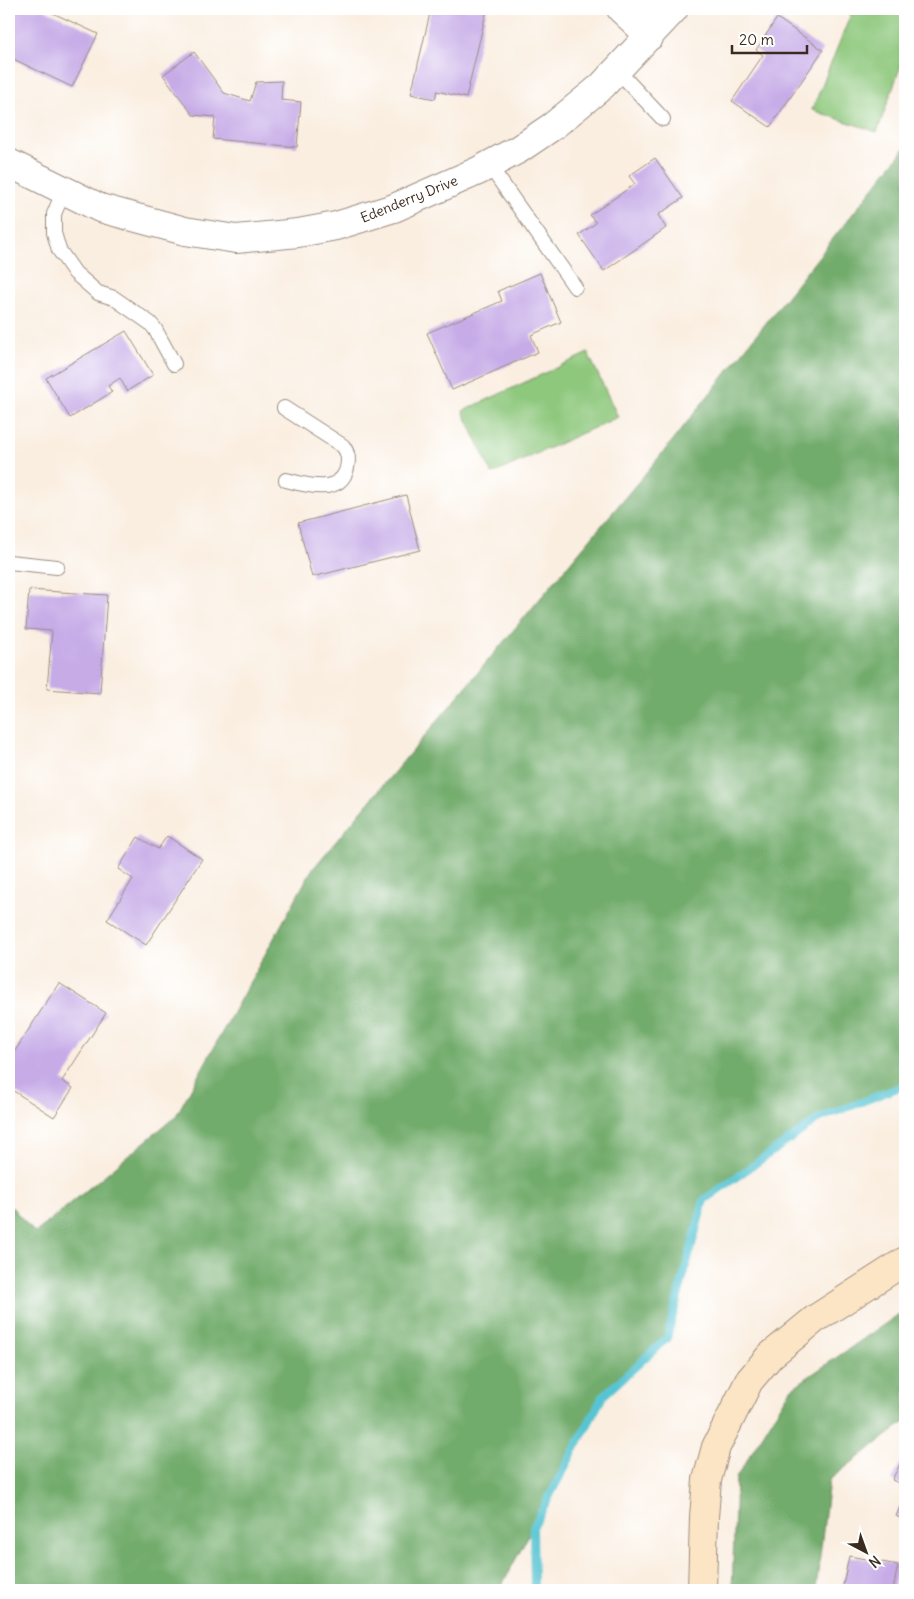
<svg xmlns="http://www.w3.org/2000/svg" width="914" height="1599" font-family="Delius,sans-serif">
<style>
.green{fill:#8ec87d;stroke:#64794e}
.forest{fill:#72ac6c;stroke:#566b45}
.lines{fill:none;stroke-linecap:round;stroke-linejoin:round}
.stream{stroke:#59c4d3;stroke-width:8}
.building{fill:#c6abe7}
.lane-casing{stroke:#9a8c7f;stroke-width:16}
.street-casing{stroke:#9a8c7f;stroke-width:30}
.secondary-casing{stroke:#9a8c7f;stroke-width:30}
.lane{stroke:#fff;stroke-width:14}
.street{stroke:#fff;stroke-width:28}
.secondary{stroke:#fce5c4;stroke-width:28}
.labels{text-anchor:middle;stroke-width:4;stroke-linejoin:round;paint-order:stroke}
.street-label{font-size:14px;fill:#3b2a1e;stroke:#fff}
</style>
<rect width="100%" height="100%" fill="#fff"/>
<filter id="ink" filterUnits="userSpaceOnUse"><feTurbulence type="fractalNoise" baseFrequency=".02" numOctaves="2"/><feDisplacementMap in="SourceGraphic" scale="10" xChannelSelector="R" yChannelSelector="G"/><feConvolveMatrix kernelMatrix="1 2 1 2 8 2 1 2 1" color-interpolation-filters="sRGB"/></filter>
<filter id="wash" filterUnits="userSpaceOnUse"><feTurbulence type="fractalNoise" baseFrequency=".0096" numOctaves="4" result="noise"/><feDisplacementMap in="SourceGraphic" scale="20" xChannelSelector="R" yChannelSelector="G"/><feGaussianBlur stdDeviation="1.12" result="paint"/><feColorMatrix in="noise" values="0 0 0 0 0 0 0 0 0 0 0 0 0 0 0 0 0 1.4 0 .05"/><feComposite in="paint" operator="in"/></filter>
<g filter="url(#wash)">
<rect width="100%" height="100%" fill="#faeee0"/>
<path class="green" d="M 853,9 L 905,9 L 905,54 L 877,132 L 812,110 Z
M 588,353 L 618,417 L 492,474 L 463,411 Z"/>
<path class="forest" d="M 905,148 L 905,1085 L 820,1118 L 704,1200 L 667,1338 L 603,1396 L 502,1585 L 496,1590 L 9,1590 L 9,1204 L 35,1233 L 176,1116 L 311,871 L 665,450 Z
M 905,1310 L 905,1422 L 829,1480 L 816,1590 L 732,1590 L 736,1478 L 791,1389 Z"/>
<g class="lines">
<path class="stream" d="M 536,1590 L 534,1585 L 533,1527 L 603,1396 L 667,1338 L 704,1200 L 820,1118 L 905,1085"/>
</g>
<g id="blocks">
<path class="building" d="M 11,9 L 44,9 L 98,34 L 72,87 L 9,57 L 9,13 Z
M 431,9 L 487,9 L 466,98 L 437,91 L 435,99 L 411,94 Z
M 777,18 L 823,50 L 770,127 L 732,101 L 763,55 L 756,50 Z
M 194,52 L 224,93 L 250,101 L 256,82 L 282,81 L 281,100 L 301,102 L 297,147 L 213,139 L 215,117 L 193,115 L 163,75 Z
M 655,158 L 683,198 L 658,215 L 666,228 L 604,271 L 579,235 L 596,223 L 590,215 L 635,184 L 629,176 Z
M 540,273 L 561,322 L 531,335 L 538,352 L 452,390 L 427,333 L 502,301 L 498,291 Z
M 126,331 L 153,375 L 127,391 L 120,378 L 108,386 L 112,392 L 70,418 L 46,378 Z
M 406,495 L 420,550 L 312,577 L 298,523 Z
M 29,590 L 107,595 L 100,693 L 47,689 L 52,631 L 26,629 Z
M 167,836 L 202,859 L 146,945 L 107,920 L 133,879 L 118,869 L 138,837 L 158,849 Z
M 59,983 L 106,1013 L 62,1081 L 73,1088 L 54,1117 L 9,1088 L 9,1060 Z
M 904,1456 L 905,1457 L 905,1486 L 892,1480 Z
M 905,1496 L 905,1521 L 896,1516 Z
M 849,1556 L 898,1565 L 893,1590 L 842,1590 Z"/>
</g>
</g>
<g filter="url(#ink)">
<use href="#blocks" fill-opacity="0" stroke="#9a8c7f" stroke-width="1"/>
<g class="lines">
<g class="lane-casing">
<path id="lane" d="M 617,70 L 663,119
M 489,165 L 575,287
M 64,190 L 54,214 L 54,233 L 59,250 L 75,273 L 98,293 L 114,298 L 150,323 L 155,329 L 174,364
M 284,408 L 343,446 C 348,453 349,458 347,468 C 340,496 305,485 286,480
M 9,562 L 57,567"/>
</g>
<g class="street-casing">
<path id="street" d="M 621,9 L 650,36
M 9,163 L 100,208 L 185,231 L 236,239 L 298,233 L 336,226 L 394,208 L 478,171 L 519,149 L 553,126 L 602,86 L 674,9"/>
</g>
<g class="secondary-casing">
<path id="secondary" d="M 702,1590 L 704,1517 L 707,1480 L 716,1447 L 749,1381 L 770,1356 L 815,1319 L 905,1261"/>
</g>
<use href="#lane" class="lane"/>
<use href="#street" class="street"/>
<use href="#secondary" class="secondary"/>
</g>
</g>
<g class="labels">
<g class="street-label">
<text transform="translate(409 199) rotate(-22)" y="5">Edenderry Drive</text>
</g>
</g>
<rect width="914" height="1599" fill="none" stroke="#fff" stroke-width="30"/>
<g transform="translate(866 1552) rotate(139)" stroke="#ffffff" stroke-width="4" paint-order="stroke">
<path d="M0-4L9 19L0 12L-9 19Z" fill="#3b2a1e"/>
<text y="-8" font-size="14" font-weight="bold" text-anchor="middle" fill="#3b2a1e">N</text>
</g>
<path d="M732 45v8h75v-8" fill="none" stroke="#3b2a1e" stroke-width="2.5"/>
<text x="739" y="45" font-size="15" fill="#3b2a1e" stroke="#ffffff" stroke-width="4" paint-order="stroke">20 m</text>
</svg>
